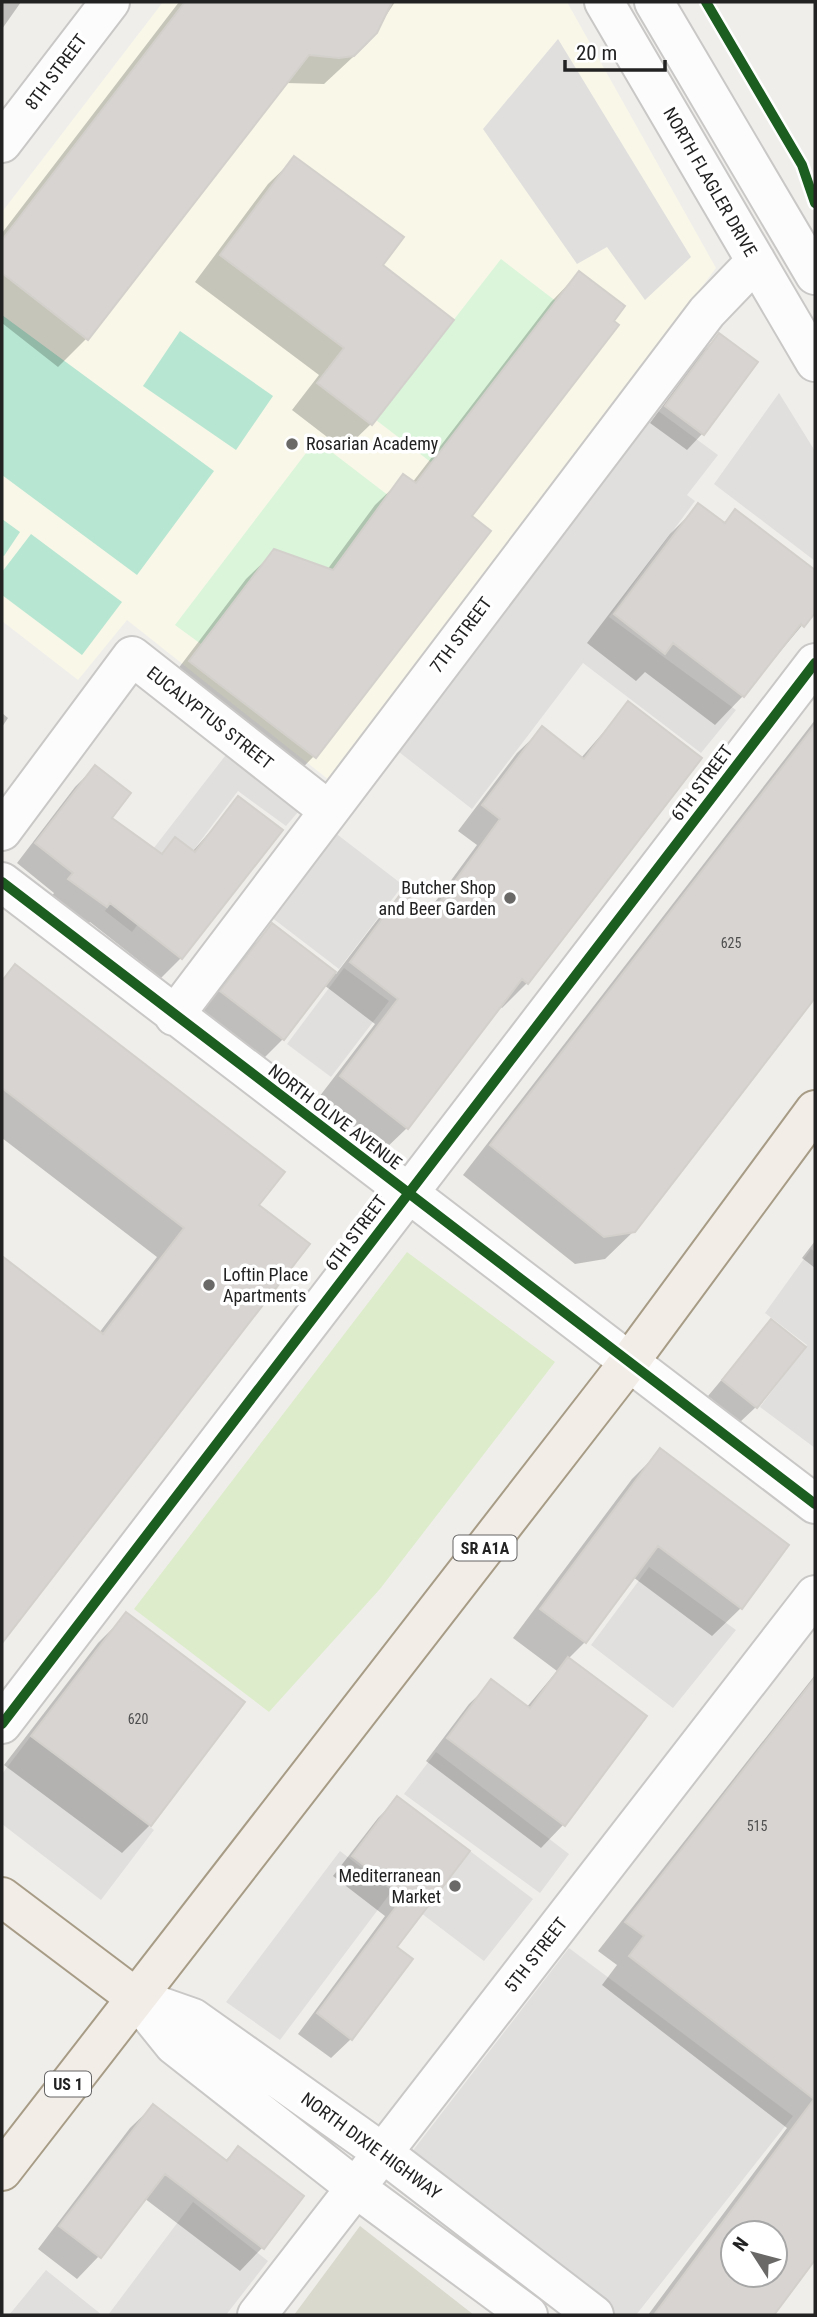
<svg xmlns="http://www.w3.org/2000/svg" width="817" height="2317" font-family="'Roboto Condensed',sans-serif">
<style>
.education{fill:#f8f7e8}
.construction{fill:#d9d9cd}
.grass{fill:#ddeccb}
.park{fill:#daf5da}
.pitch{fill:#b7e6d2}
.parking{fill:#e0dfde}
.shadow{fill:#0003;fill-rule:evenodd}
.building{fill:#d7d4d2;stroke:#d3d0cc;stroke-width:2;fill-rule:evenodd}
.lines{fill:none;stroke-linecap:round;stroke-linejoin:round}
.minor-casing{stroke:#c9c8c7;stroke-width:42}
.major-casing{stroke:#a79c86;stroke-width:42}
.minor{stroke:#fdfcfc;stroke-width:38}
.major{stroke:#f3ede7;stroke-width:38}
.cycleway-casing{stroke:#fff;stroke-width:15}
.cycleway{stroke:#1b5e20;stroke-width:10}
.poi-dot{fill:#6a6968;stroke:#fff;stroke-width:2.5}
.labels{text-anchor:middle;stroke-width:7;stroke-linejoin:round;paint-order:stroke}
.number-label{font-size:14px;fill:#4f4e4e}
.shield{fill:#fff;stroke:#646464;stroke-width:2}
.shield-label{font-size:16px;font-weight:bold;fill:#222}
.street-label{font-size:18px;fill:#222;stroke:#fff}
.poi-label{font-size:18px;fill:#222;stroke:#fff;text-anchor:start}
</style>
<rect width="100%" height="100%" fill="#f0eeeb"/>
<path class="education" d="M 163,2 L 567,2 L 716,268 L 329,780 L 127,620 L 78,680 L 2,621 L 2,212 Z"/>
<path class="construction" d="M 360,2226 L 474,2315 L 294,2315 Z"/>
<path class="grass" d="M 407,1252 L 555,1362 L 380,1589 L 269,1712 L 134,1609 Z"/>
<path class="park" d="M 501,259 L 557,302 L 432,463 L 376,420 Z
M 316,440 L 389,496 L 333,570 L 274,549 L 201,644 L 175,625 Z"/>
<path class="pitch" d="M 2,315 L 214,471 L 137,575 L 2,475 Z
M 180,331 L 273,396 L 236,450 L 143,386 Z
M 2,519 L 20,532 L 4,556 L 2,555 Z
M 31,534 L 122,602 L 82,655 L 2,595 L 2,572 Z"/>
<path class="parking" d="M 558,39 L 691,257 L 645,300 L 607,247 L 577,264 L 483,129 Z
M 779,393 L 815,451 L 815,561 L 714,484 Z
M 654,408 L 718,455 L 687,495 L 695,501 L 609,617 L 736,710 L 701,753 L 583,663 L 472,809 L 399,752 Z
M 232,747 L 304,805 L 286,826 L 238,791 L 132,932 L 105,911 Z
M 334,832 L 403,885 L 339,969 L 271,917 Z
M 344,968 L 389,1001 L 331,1077 L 287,1044 Z
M 811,1249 L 815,1252 L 815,1448 L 760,1407 L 807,1345 L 765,1313 Z
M 649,1567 L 736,1630 L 673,1708 L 591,1645 Z
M 31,1736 L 154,1830 L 101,1900 L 2,1824 L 2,1774 Z
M 436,1752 L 569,1854 L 540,1893 L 404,1794 Z
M 340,1851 L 392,1891 L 280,2040 L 226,2002 Z
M 470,1851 L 533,1899 L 484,1961 L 421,1913 Z
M 569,1948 L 793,2116 L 636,2315 L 594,2315 L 401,2166 Z
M 193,2202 L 268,2261 L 226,2315 L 108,2315 Z
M 46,2270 L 102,2315 L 9,2315 Z"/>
<path class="shadow" d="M 2,2 L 21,2 L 2,29 Z
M 179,2 L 395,2 L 367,44 L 324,84 L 285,83 L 87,338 L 58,367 L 2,323 L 2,233 Z
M 295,158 L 381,265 L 451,320 L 371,424 L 344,450 L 292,410 L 319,375 L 195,282 L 268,184 Z
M 579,273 L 469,516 L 314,756 L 286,785 L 162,690 L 246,579 L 275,551 L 327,570 L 375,505 L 404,477 L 412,483 L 551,302 Z
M 719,335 L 755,362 L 702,434 L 687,450 L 650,423 L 703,351 Z
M 698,506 L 723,524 L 736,511 L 815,572 L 815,610 L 743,696 L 715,725 L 645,672 L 636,681 L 587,643 L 670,534 Z
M 628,704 L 699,758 L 527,983 L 502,1008 L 499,1006 L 407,1128 L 382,1152 L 316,1101 L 375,1024 L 324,985 L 283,1039 L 261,1061 L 199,1015 L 250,948 L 273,926 L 336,974 L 378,919 L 403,894 L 427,913 L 477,845 L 458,831 L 517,753 L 542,729 L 581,758 Z
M 2,713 L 8,718 L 2,727 Z
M 815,720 L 815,995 L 634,1231 L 605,1259 L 575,1264 L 463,1175 Z
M 95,767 L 110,818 L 160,855 L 176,839 L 192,852 L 239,799 L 280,831 L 181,958 L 161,978 L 90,922 L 86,925 L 50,899 L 54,893 L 17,863 L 75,787 Z
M 15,966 L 257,1206 L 307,1244 L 2,1640 L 2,1258 L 99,1333 L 157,1257 L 2,1138 L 2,980 Z
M 815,1241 L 815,1268 L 802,1258 Z
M 771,1321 L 756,1407 L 740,1422 L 708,1396 Z
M 660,1451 L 741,1608 L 712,1636 L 633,1577 L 585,1642 L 568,1659 L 644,1717 L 563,1825 L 541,1848 L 426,1761 L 469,1704 L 492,1682 L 526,1708 L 557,1671 L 513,1638 L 632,1479 Z
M 126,1615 L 150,1825 L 122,1853 L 4,1765 L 98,1643 Z
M 815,1675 L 815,2257 L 772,2315 L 648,2315 L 787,2128 L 602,1985 L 617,1965 L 598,1951 ZM 733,2233 L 775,2233 L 775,2275 L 733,2275 Z
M 398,1798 L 468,1852 L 394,1947 L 351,2039 L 331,2058 L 298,2034 L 385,1916 L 333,1876 L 378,1818 Z
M 153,2106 L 225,2161 L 238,2148 L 302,2197 L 262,2248 L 240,2271 L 144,2198 L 99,2256 L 77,2279 L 38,2249 L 130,2128 Z"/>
<path class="building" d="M 185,2 L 392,2 L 377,33 L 354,56 L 339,58 L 309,55 L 88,340 L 2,273 L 2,240 Z
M 294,156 L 404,237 L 383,265 L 454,320 L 372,425 L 317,383 L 344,348 L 220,255 Z
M 579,271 L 625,306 L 614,321 L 619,325 L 472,516 L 491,531 L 316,758 L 189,661 L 274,549 L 333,570 L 403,474 L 416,483 Z
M 719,333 L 758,362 L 704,435 L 665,406 Z
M 698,503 L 725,523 L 735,509 L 815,570 L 815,613 L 804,627 L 801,624 L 744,697 L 673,643 L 665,654 L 614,614 Z
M 628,701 L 702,758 L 528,984 L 522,979 L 408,1129 L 340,1076 L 398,999 L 350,962 L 402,892 L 431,914 L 500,819 L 482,805 L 542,726 L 584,759 Z
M 815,725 L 815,998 L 635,1232 L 604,1237 L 490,1145 Z
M 95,765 L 131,793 L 112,818 L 162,854 L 175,837 L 195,852 L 238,796 L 283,830 L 182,959 L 110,903 L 107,907 L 68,879 L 73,873 L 35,843 Z
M 272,923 L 336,972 L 284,1040 L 220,991 Z
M 15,964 L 285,1172 L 259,1205 L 310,1244 L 2,1643 L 2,1256 L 103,1334 L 184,1228 L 2,1088 L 2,981 Z
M 771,1319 L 806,1347 L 757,1408 L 722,1380 Z
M 660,1448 L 789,1545 L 742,1609 L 658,1546 L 586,1643 L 540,1609 Z
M 126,1612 L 245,1702 L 151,1826 L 31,1736 Z
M 568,1657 L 647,1716 L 565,1826 L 447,1738 L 491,1679 L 530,1708 Z
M 815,1678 L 815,2260 L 774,2315 L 654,2315 L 814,2099 L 629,1956 L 644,1936 L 625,1922 ZM 733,2233 L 775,2233 L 775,2275 L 733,2275 Z
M 397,1796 L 470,1851 L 397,1947 L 413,1959 L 352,2040 L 317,2013 L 404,1896 L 352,1856 Z
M 153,2104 L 227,2161 L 238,2146 L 304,2196 L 264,2249 L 165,2174 L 101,2258 L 59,2226 Z"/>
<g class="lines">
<g class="minor-casing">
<path id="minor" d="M 604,2 L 815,362
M 654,2 L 815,275
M 2,143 L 110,2
M 2,831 L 132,656 L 328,810
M 2,882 L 815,1504
M 174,1016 L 707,312 L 756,261
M 2,1724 L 815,663
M 136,1998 L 193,2018 L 383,2153 L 594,2315
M 136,1998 L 174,2045 L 356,2188 L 528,2315
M 257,2315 L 815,1595"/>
</g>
<g class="major-casing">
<path id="major" d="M 2,1897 L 136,1998
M 2,2171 L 630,1361 L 815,1110"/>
</g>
<use href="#minor" class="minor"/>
<use href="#major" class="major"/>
<g class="cycleway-casing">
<path id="cycleway" d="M 706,2 L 802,165 L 815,203
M 2,882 L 815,1504
M 2,1724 L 815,663"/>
</g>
<use href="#cycleway" class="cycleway"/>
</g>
<g class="poi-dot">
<circle cx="292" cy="444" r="7"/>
<circle cx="510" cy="898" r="7"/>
<circle cx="209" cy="1285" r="7"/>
<circle cx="455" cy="1886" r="7"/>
</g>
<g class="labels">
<g class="number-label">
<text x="731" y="948">625</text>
<text x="138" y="1724">620</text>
<text x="757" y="1831">515</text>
</g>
<g class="shield">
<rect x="453.5" y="1535.5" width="63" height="25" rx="5"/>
<rect x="45" y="2071.5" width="46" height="25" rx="5"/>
</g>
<g class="shield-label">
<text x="485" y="1554">SR A1A</text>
<text x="68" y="2090">US 1</text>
</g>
<g class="street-label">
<text transform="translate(56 72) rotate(-53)" y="6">8TH STREET</text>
<text transform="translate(710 182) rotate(60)" y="6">NORTH FLAGLER DRIVE</text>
<text transform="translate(461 635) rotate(-53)" y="6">7TH STREET</text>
<text transform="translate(210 718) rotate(38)" y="6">EUCALYPTUS STREET</text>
<text transform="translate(702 783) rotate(-53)" y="6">6TH STREET</text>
<text transform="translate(335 1117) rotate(37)" y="6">NORTH OLIVE AVENUE</text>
<text transform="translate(356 1233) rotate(-53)" y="6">6TH STREET</text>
<text transform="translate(536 1955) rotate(-52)" y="6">5TH STREET</text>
<text transform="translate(371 2146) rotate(36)" y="6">NORTH DIXIE HIGHWAY</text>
</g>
<g class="poi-label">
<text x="306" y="450">Rosarian Academy</text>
<text x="496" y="894" text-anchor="end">Butcher Shop<tspan x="496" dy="21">and Beer Garden</tspan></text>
<text x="223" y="1281">Loftin Place<tspan x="223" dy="21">Apartments</tspan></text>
<text x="441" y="1882" text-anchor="end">Mediterranean<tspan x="441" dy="21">Market</tspan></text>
</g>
</g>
<rect width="817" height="2317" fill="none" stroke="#222222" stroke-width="7"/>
<g transform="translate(754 2254) rotate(306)"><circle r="33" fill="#ffffff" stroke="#a7a7a7" stroke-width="2"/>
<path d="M0-5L12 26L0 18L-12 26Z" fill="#6a6968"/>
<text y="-10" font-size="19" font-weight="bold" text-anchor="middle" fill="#222222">N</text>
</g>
<path d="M565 60v10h100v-10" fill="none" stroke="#222222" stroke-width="3.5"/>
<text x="576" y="60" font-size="21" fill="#222222" stroke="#ffffff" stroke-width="5" paint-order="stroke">20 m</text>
</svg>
